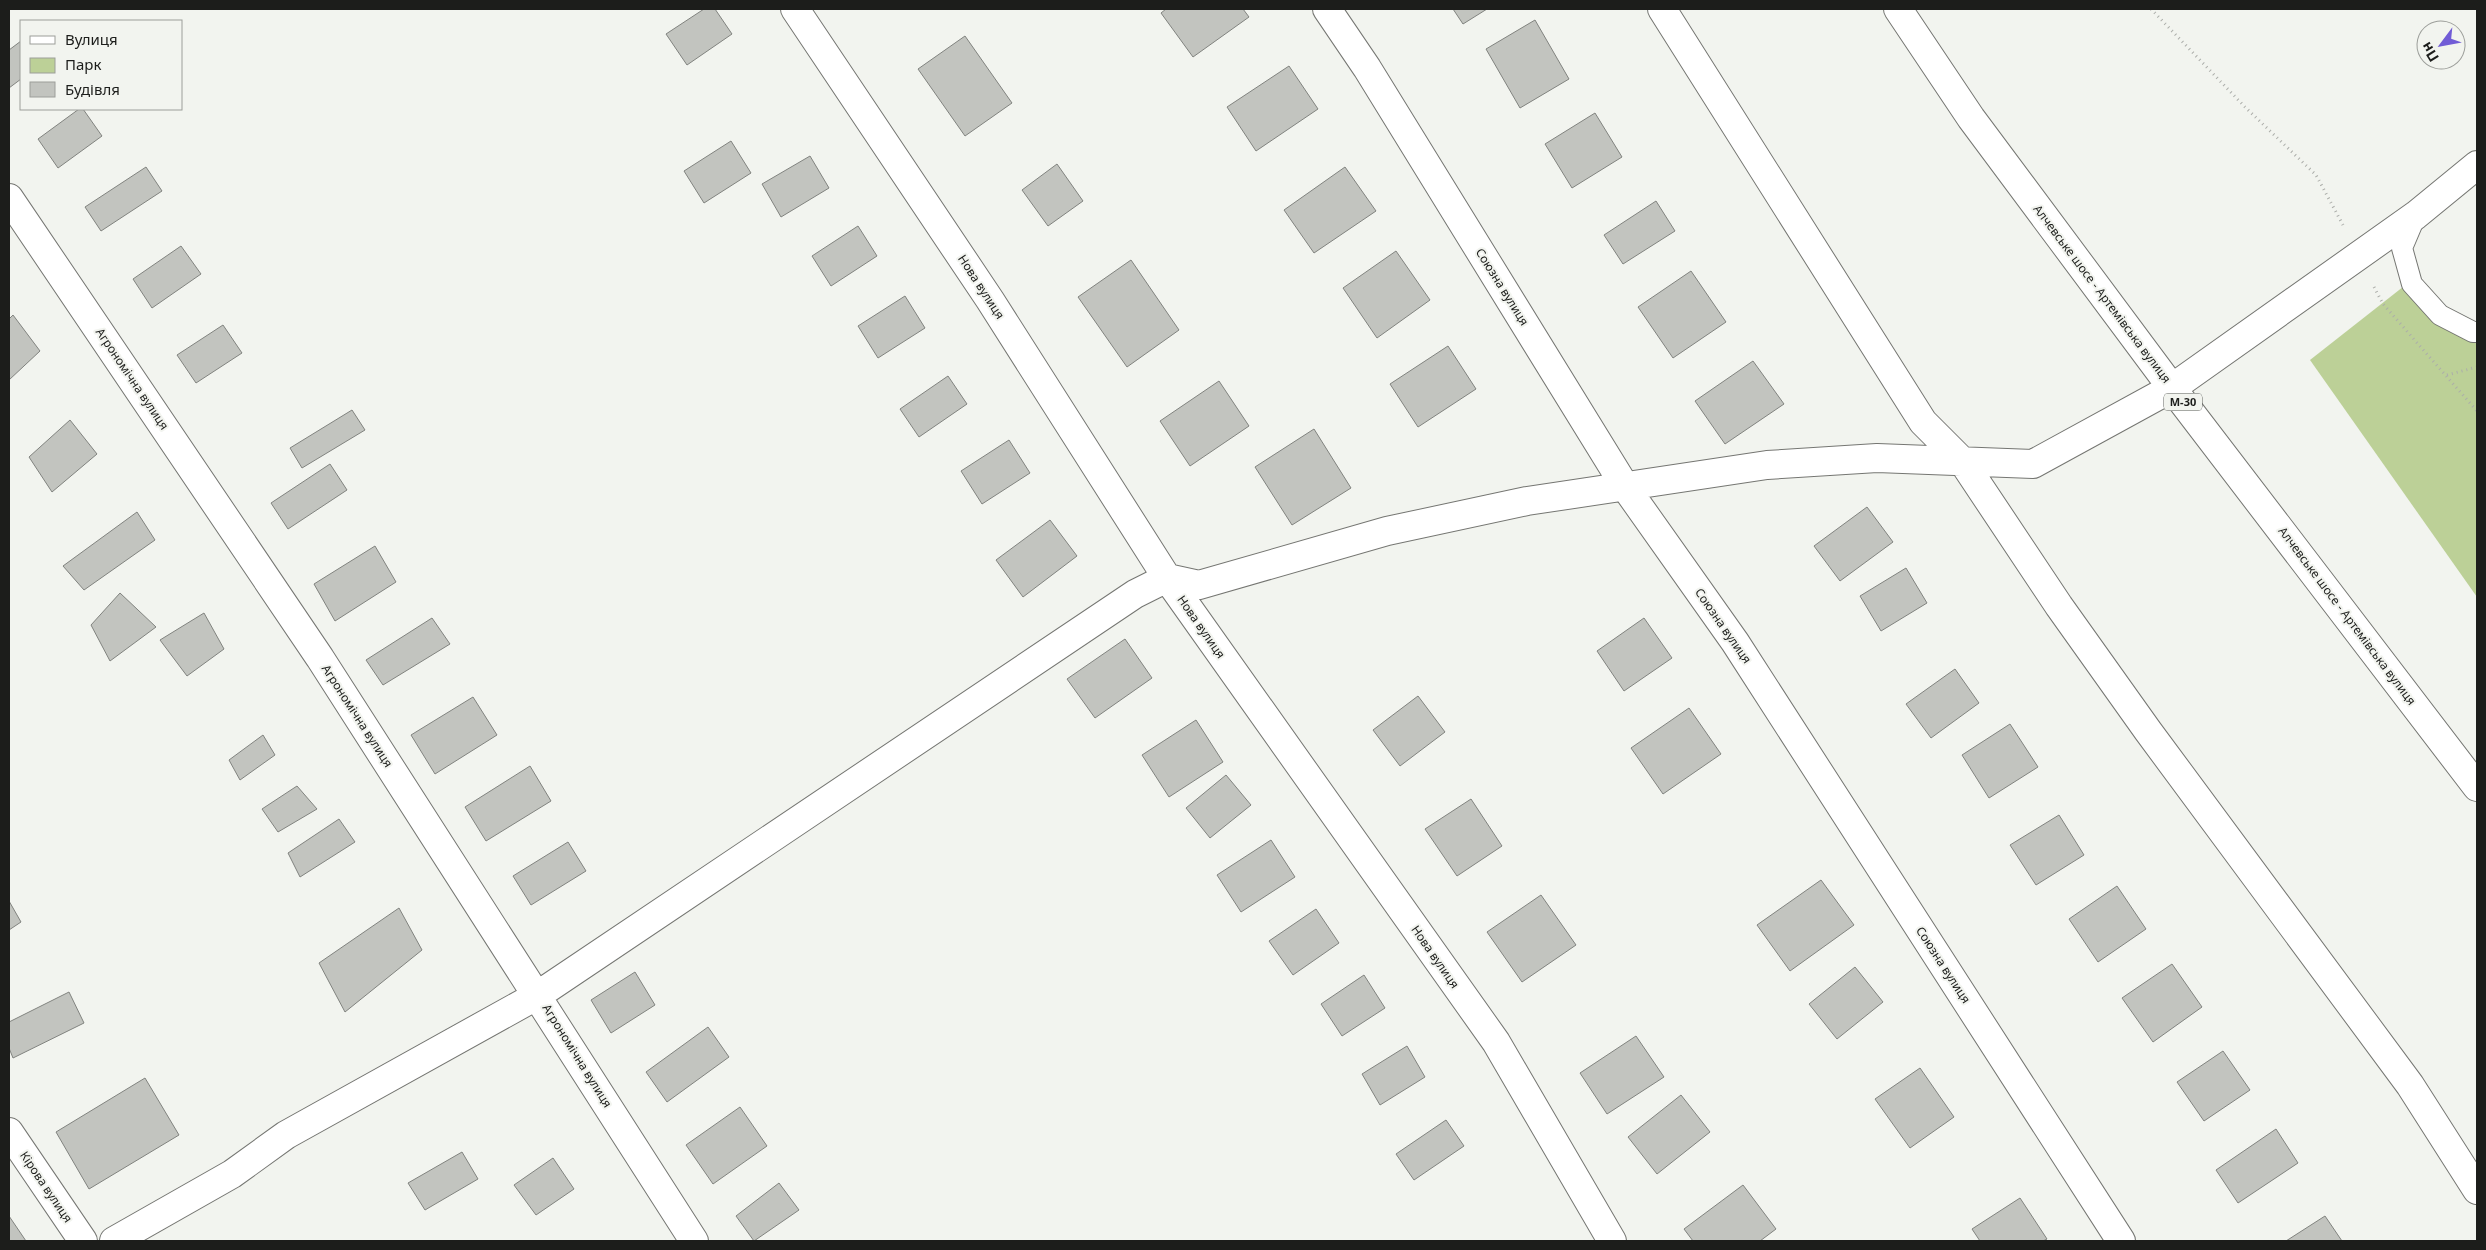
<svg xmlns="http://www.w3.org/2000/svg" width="2486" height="1250" font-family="'Noto Sans',sans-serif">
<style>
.park{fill:#bcd097}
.building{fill:#c2c4bf;stroke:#81837f}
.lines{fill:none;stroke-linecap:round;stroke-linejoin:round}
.lane-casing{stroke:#757672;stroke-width:22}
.street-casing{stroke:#757672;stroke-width:30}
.secondary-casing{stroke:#757672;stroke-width:30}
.highway-casing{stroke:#757672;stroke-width:30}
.path{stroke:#acaeaa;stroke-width:3;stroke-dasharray:1 4;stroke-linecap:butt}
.lane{stroke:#fff;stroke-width:20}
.street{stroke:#fff;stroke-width:28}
.secondary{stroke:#fff;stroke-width:28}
.highway{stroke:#fff;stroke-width:28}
.labels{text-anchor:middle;stroke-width:4;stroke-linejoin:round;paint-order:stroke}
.shield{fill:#f2f4ef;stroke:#5c5e5b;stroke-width:1}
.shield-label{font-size:11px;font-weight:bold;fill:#1c1d1b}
.street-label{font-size:12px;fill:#1c1d1b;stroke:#f2f4ef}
</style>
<rect width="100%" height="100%" fill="#f2f4ef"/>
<path class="park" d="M 2408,283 L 2477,340 L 2477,597 L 2310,360 Z"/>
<path class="building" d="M 704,9 L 715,9 L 732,34 L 687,65 L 666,34 Z
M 1166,9 L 1243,9 L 1249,17 L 1193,57 L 1161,13 Z
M 1453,9 L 1487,9 L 1463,24 Z
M 1535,20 L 1569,79 L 1520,108 L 1486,49 Z
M 965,36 L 1012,103 L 965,136 L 918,69 Z
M 21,41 L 21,79 L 9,88 L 9,50 Z
M 1289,66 L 1318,109 L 1256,151 L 1227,107 Z
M 79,109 L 83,109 L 102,136 L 58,168 L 38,139 Z
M 1595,113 L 1622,157 L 1572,188 L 1545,144 Z
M 731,141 L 751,173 L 704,203 L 684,171 Z
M 810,156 L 829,188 L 781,217 L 762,184 Z
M 1057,164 L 1083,201 L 1048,226 L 1022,190 Z
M 146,167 L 162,191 L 101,231 L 85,207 Z
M 1345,167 L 1376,211 L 1314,253 L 1284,210 Z
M 1656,201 L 1675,231 L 1623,264 L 1604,235 Z
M 858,226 L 877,256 L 831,286 L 812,256 Z
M 181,246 L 201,274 L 152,308 L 133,279 Z
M 1396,251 L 1430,300 L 1377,338 L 1343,288 Z
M 1131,260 L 1179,330 L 1127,367 L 1078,297 Z
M 1691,271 L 1726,322 L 1673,358 L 1638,307 Z
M 905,296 L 925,328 L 878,358 L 858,326 Z
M 13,315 L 40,351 L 9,380 L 9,319 Z
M 223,325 L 242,353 L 196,383 L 177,355 Z
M 1448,346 L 1476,389 L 1418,427 L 1390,384 Z
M 1753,361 L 1784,404 L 1725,444 L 1695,401 Z
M 948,376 L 967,404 L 919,437 L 900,409 Z
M 1219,381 L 1249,426 L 1190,466 L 1160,421 Z
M 352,410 L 365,430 L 302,468 L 290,448 Z
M 70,420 L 97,454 L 52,492 L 29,457 Z
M 1314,429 L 1351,488 L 1292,525 L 1255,467 Z
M 1009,440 L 1030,473 L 982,504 L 961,471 Z
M 330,464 L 347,490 L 288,529 L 271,503 Z
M 1867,507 L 1893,542 L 1840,581 L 1814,546 Z
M 137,512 L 155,540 L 84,590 L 63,566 Z
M 1050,520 L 1077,556 L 1023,597 L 996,560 Z
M 375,546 L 396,582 L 335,621 L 314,584 Z
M 1906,568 L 1927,603 L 1881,631 L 1860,596 Z
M 120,593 L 156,627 L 110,661 L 91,625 Z
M 204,613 L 224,649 L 187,676 L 160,640 Z
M 432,618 L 450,644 L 383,685 L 366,660 Z
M 1644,618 L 1672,658 L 1624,691 L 1597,651 Z
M 1125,639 L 1152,678 L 1095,718 L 1067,679 Z
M 1955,669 L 1979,703 L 1931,738 L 1906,704 Z
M 1418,696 L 1445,732 L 1400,766 L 1373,730 Z
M 473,697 L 497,735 L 435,774 L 411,735 Z
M 1689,708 L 1721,754 L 1663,794 L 1631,748 Z
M 1196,720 L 1223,762 L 1169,797 L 1142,755 Z
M 2010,724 L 2038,767 L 1989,798 L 1962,755 Z
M 263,735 L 275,755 L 240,780 L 229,760 Z
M 530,766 L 551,801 L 486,841 L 465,807 Z
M 1226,775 L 1251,805 L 1210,838 L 1186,808 Z
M 297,786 L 317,809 L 278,832 L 262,809 Z
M 1471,799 L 1502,846 L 1457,876 L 1425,829 Z
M 2059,815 L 2084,855 L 2036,885 L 2010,845 Z
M 339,819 L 355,842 L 300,877 L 288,853 Z
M 1271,840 L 1295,877 L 1241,912 L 1217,875 Z
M 568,842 L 586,871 L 531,905 L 513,876 Z
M 1821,880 L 1854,925 L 1790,971 L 1757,925 Z
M 2117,886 L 2146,929 L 2098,962 L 2069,919 Z
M 1541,895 L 1576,945 L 1522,982 L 1487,932 Z
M 9,901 L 21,922 L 9,930 Z
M 399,908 L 422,950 L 345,1012 L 319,963 Z
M 1316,909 L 1339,943 L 1293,975 L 1269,941 Z
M 2172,964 L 2202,1007 L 2153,1042 L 2122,998 Z
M 1855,967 L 1883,1002 L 1837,1039 L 1809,1004 Z
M 635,972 L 655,1005 L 611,1033 L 591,1000 Z
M 1364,975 L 1385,1008 L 1342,1036 L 1321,1004 Z
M 69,992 L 84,1023 L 13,1058 L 9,1048 L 9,1022 Z
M 708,1027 L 729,1057 L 667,1102 L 646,1072 Z
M 1636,1036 L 1664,1077 L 1607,1114 L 1580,1073 Z
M 1407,1046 L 1425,1077 L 1380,1105 L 1362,1074 Z
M 2223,1051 L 2250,1090 L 2204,1121 L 2177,1082 Z
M 1920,1068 L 1954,1117 L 1910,1148 L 1875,1099 Z
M 145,1078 L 179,1135 L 89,1189 L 56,1132 Z
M 1681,1095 L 1710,1132 L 1657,1174 L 1628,1137 Z
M 740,1107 L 767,1146 L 713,1184 L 686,1145 Z
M 1446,1120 L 1464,1146 L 1414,1180 L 1396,1154 Z
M 2276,1129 L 2298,1163 L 2238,1203 L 2216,1170 Z
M 462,1152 L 478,1179 L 425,1210 L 408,1183 Z
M 553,1158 L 574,1189 L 536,1215 L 514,1185 Z
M 779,1183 L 799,1210 L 754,1241 L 736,1216 Z
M 1743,1185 L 1776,1229 L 1760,1241 L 1693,1241 L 1684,1229 Z
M 2020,1198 L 2047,1239 L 2043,1241 L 1980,1241 L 1972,1229 Z
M 9,1216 L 26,1241 L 9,1241 Z
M 2325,1216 L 2342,1241 L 2286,1241 Z"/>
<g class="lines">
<g class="lane-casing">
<path id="lane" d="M 2416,215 L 2402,248 L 2412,284 L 2440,315 L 2473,332 L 2477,332"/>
</g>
<g class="street-casing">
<path id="street" d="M 795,9 L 990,300 L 1167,578 L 1496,1042 L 1612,1241
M 1327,9 L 1367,68 L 1626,488 L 1735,642 L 2121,1241
M 1662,9 L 1923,422 L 1963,462 L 2059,606 L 2148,731 L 2410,1085 L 2477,1190
M 9,198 L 320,658 L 694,1241
M 9,1132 L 83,1241
M 114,1241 L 232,1174 L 286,1135 L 538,995 L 1135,594 L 1167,578 L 1199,585 L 1387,531 L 1527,501 L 1767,465 L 1877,458 L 2033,464 L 2172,388"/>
</g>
<g class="secondary-casing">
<path id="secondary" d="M 2172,388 L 2416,215 L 2477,165"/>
</g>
<g class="highway-casing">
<path id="highway" d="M 1898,9 L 1971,118 L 2172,388 L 2477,787"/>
</g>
<path class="path" d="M 2151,9 L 2245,107 L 2316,175 L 2343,225
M 2374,287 L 2383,304 L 2477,411
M 2447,375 L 2477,367"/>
<use href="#lane" class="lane"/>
<use href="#street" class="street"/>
<use href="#secondary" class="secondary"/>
<use href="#highway" class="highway"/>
</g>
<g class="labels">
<rect class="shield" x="2164" y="393.5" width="38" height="17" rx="4"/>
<g class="shield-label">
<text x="2183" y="406">М-30</text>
</g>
<g class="street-label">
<text transform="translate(981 287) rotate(57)" y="4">Нова вулиця</text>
<text transform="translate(1502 287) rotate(58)" y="4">Союзна вулиця</text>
<text transform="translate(2102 294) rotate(53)" y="4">Алчевське шосе - Артемівська вулиця</text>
<text transform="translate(132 379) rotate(56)" y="4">Агрономічна вулиця</text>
<text transform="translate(2347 616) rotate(53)" y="4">Алчевське шосе - Артемівська вулиця</text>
<text transform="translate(1723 626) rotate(55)" y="4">Союзна вулиця</text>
<text transform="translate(1201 627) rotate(55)" y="4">Нова вулиця</text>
<text transform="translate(357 716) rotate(57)" y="4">Агрономічна вулиця</text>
<text transform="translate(1435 957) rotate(55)" y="4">Нова вулиця</text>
<text transform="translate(1943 965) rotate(57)" y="4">Союзна вулиця</text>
<text transform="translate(577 1056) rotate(58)" y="4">Агрономічна вулиця</text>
<text transform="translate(46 1187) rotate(56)" y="4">Кірова вулиця</text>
</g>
</g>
<rect width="2486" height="1250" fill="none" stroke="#1c1d1b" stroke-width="20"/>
<rect x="20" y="20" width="162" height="90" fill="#f2f4ef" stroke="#9c9e9a"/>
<rect x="30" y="36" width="25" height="8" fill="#ffffff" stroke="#9c9e9a"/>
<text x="65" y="45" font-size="15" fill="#1c1d1b">Вулиця</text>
<rect x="30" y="58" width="25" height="15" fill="#bcd097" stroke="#9c9e9a"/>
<text x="65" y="70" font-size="15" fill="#1c1d1b">Парк</text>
<rect x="30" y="82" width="25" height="15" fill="#c2c4bf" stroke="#9c9e9a"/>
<text x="65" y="95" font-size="15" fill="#1c1d1b">Будівля</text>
<g transform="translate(2441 45) rotate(238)"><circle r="24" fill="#f2f4ef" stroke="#9c9e9a"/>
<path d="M0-4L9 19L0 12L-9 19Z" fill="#715cd6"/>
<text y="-8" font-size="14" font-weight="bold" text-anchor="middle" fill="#1c1d1b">Пн</text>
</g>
</svg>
